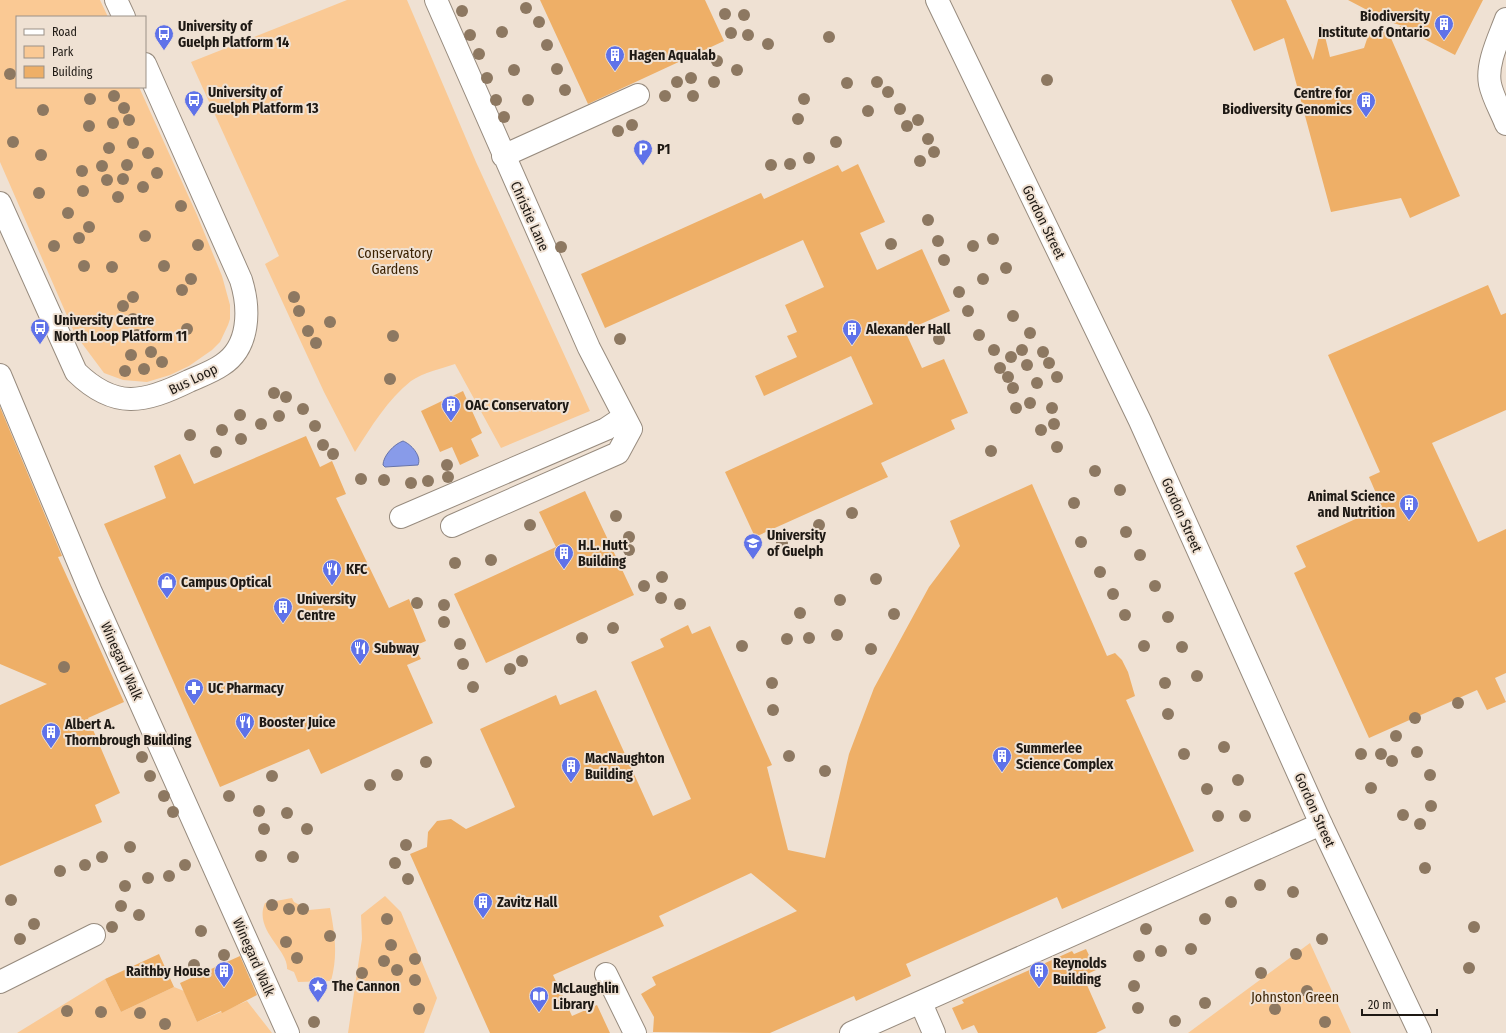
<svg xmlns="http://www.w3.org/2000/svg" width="1506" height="1033" font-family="'Fira Sans Condensed',sans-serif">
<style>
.green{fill:#fac994}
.water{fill:#889be9;stroke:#6874a9}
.building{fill:#eeaf67}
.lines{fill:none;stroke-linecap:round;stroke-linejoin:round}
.minor-casing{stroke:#978b7e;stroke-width:24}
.major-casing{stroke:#978b7e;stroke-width:24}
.minor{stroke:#fff;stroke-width:22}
.major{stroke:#fff;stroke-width:22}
.tree{fill:#8d7861}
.labels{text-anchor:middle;stroke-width:4;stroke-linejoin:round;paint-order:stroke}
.poi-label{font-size:14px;font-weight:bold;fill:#1e1914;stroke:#efe1d3;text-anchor:start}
.street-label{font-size:14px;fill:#1e1914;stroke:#efe1d3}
.park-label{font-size:14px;fill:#3c2303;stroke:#efe1d3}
</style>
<rect width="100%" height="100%" fill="#efe1d3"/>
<path class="green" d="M 0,0 L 100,0 L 108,17 L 17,17 L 17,87 L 139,87 L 197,215 L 222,276 L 230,305 L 230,319 L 228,325 L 220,342 L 212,350 L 189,366 L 170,375 L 147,382 L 123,380 L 104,373 L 75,334 L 0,162 Z
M 347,0 L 407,0 L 476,162 L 590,411 L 501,448 L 455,364 C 441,369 424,372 411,381 C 388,399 371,427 355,452 L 324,392 L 265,264 L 279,256 L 191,62 Z
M 385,896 L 401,912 L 437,998 L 424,1033 L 348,1033 L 362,939 L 361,915 Z
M 292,898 L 294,902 L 309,910 L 330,908 C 335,935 338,955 331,981 L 298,982 L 294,972 L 287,969 C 289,950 253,930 265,903 Z
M 1310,943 L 1351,1033 L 1188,1033 Z
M 105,979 L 121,1012 L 174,987 L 184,991 L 197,1022 L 247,1001 L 272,1033 L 17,1033 Z"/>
<path class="water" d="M 403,441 C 411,444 422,456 418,465 L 385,467 L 383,465 C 383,456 394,444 403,441 Z"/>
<path class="building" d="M 540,0 L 705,0 L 724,41 L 588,104 Z
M 1231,0 L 1286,0 L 1313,60 L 1322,24 L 1330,57 L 1364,48 L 1369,33 L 1387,29 L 1460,196 L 1410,218 L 1401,198 L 1331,212 L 1284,38 L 1254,51 Z
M 1348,0 L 1483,0 L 1455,55 L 1399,26 L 1403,26 L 1390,22 Z
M 858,164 L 885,222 L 860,233 L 877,270 L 922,249 L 950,311 L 905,331 L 922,368 L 944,359 L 968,413 L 951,420 L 955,429 L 881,463 L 888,477 L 755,537 L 725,472 L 873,404 L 851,356 L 764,396 L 755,376 L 797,357 L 787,336 L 797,332 L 785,305 L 824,287 L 803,240 L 605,328 L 581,274 L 761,193 L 764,199 L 838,165 L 842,172 Z
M 1488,285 L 1501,315 L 1506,313 L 1506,410 L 1432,443 L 1478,542 L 1506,529 L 1506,673 L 1495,678 L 1506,702 L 1487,710 L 1477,690 L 1369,738 L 1294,573 L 1306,567 L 1296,546 L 1382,507 L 1369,477 L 1380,472 L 1328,355 Z
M 463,391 L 482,433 L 471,439 L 479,456 L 460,465 L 452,447 L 440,452 L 421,411 Z
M 0,407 L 62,556 L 58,557 L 124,702 L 88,718 L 120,793 L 95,805 L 102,822 L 0,866 L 0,705 L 47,684 L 0,664 Z
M 306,436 L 320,467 L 332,461 L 346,494 L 336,498 L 389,608 L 409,599 L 426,641 L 414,646 L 421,659 L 407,665 L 433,723 L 321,774 L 309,749 L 220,787 L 104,524 L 166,498 L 154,466 L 180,454 L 194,484 Z
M 1032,484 L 1107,656 L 1115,653 L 1122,660 L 1128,672 L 1135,696 L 1126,700 L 1194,851 L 1062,909 L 1057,897 L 906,964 L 911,976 L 856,1001 L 854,996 L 770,1033 L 653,1032 L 654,1017 L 641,994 L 656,985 L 652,977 L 797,911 L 751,873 L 659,916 L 664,926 L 553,975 L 572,1016 L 597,1005 L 610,1033 L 490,1033 L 410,854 L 427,847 L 428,832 L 437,821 L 451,819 L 466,829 L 515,807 L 480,729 L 556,695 L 560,705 L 596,690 L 653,816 L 691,799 L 631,662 L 664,647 L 660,639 L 688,625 L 692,634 L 710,626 L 772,765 L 767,767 L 788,850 L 825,858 L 849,754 L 874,688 L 929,587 L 960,546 L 950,521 Z
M 585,491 L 634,595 L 486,663 L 454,594 L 556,547 L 539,512 Z
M 1086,949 L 1096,970 L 1083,976 L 1106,1028 L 1096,1033 L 978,1033 L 974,1025 L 962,1030 L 952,1008 L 964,1003 L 962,1000 L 1072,951 L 1074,954 Z
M 159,954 L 174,987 L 121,1012 L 105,979 Z
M 240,956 L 257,995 L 222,1013 L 221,1011 L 197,1022 L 180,983 Z"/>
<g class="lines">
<g class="minor-casing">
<path id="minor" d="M 116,0 L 124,17
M 436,0 L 589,348 L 631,429 L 618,453 L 452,526
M 1506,19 C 1499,38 1486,64 1490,84 C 1493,98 1501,111 1506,124
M 503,156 L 638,95
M 0,203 L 76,372 C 115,410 144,403 189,381 C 200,376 212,372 222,365 C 250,347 250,309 241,280 L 145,64
M 0,375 L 90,590 L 288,1033
M 401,517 L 606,429 L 624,417
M 606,974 L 635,1033
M 0,982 L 94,935
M 921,1003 L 934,1033
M 851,1033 L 1321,824"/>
</g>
<g class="major-casing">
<path id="major" d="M 937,0 L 1140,421 L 1321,824 L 1420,1033"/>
</g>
<use href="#minor" class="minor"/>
<use href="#major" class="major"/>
</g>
<g class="tree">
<circle cx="526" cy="8" r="6"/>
<circle cx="462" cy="11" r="6"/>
<circle cx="725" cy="14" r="6"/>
<circle cx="744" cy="15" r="6"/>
<circle cx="539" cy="22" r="6"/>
<circle cx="502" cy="32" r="6"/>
<circle cx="731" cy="33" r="6"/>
<circle cx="470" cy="35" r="6"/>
<circle cx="748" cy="35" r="6"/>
<circle cx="829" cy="37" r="6"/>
<circle cx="768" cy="44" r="6"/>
<circle cx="547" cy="45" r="6"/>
<circle cx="479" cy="54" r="6"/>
<circle cx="717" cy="61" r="6"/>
<circle cx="557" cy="69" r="6"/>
<circle cx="514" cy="70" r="6"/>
<circle cx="737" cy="70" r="6"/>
<circle cx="10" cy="74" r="6"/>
<circle cx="487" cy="78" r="6"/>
<circle cx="691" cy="78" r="6"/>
<circle cx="1047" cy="80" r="6"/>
<circle cx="677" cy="82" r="6"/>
<circle cx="714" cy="82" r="6"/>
<circle cx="877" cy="82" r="6"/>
<circle cx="847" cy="83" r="6"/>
<circle cx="565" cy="90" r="6"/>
<circle cx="888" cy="92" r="6"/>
<circle cx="114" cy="96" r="6"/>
<circle cx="665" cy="96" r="6"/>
<circle cx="693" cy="96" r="6"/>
<circle cx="90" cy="99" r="6"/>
<circle cx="804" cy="99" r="6"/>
<circle cx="496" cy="100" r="6"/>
<circle cx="528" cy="100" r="6"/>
<circle cx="124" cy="108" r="6"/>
<circle cx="900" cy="109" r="6"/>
<circle cx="43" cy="110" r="6"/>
<circle cx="868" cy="111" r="6"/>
<circle cx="504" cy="117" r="6"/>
<circle cx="798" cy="119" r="6"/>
<circle cx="129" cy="120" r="6"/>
<circle cx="918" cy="120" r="6"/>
<circle cx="113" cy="123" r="6"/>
<circle cx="632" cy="125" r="6"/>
<circle cx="89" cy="126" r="6"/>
<circle cx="907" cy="126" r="6"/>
<circle cx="618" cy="131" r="6"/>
<circle cx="928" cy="139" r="6"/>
<circle cx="13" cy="142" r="6"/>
<circle cx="836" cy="142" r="6"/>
<circle cx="133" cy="143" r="6"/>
<circle cx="109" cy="148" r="6"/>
<circle cx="934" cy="152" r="6"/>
<circle cx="148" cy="153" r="6"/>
<circle cx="41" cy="155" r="6"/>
<circle cx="809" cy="158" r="6"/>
<circle cx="920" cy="161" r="6"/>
<circle cx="790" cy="164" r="6"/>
<circle cx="127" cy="165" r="6"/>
<circle cx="771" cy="165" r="6"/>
<circle cx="102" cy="166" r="6"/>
<circle cx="82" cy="171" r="6"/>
<circle cx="157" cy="173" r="6"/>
<circle cx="123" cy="179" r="6"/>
<circle cx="107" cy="180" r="6"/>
<circle cx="143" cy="187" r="6"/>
<circle cx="83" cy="191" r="6"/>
<circle cx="39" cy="193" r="6"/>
<circle cx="118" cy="197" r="6"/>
<circle cx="181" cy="206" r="6"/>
<circle cx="68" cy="213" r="6"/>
<circle cx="928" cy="220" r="6"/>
<circle cx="89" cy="227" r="6"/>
<circle cx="145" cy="236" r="6"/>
<circle cx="79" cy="238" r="6"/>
<circle cx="993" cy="239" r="6"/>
<circle cx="938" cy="241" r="6"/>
<circle cx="891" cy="244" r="6"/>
<circle cx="198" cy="245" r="6"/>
<circle cx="54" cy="246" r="6"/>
<circle cx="973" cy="246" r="6"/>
<circle cx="561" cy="247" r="6"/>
<circle cx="944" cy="260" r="6"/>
<circle cx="84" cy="266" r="6"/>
<circle cx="164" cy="266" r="6"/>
<circle cx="112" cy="267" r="6"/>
<circle cx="1006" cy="268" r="6"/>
<circle cx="191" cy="279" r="6"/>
<circle cx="983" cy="279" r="6"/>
<circle cx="182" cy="290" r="6"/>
<circle cx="959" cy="292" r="6"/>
<circle cx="133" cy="297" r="6"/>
<circle cx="294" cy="297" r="6"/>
<circle cx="123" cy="306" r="6"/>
<circle cx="299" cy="311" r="6"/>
<circle cx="968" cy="311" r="6"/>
<circle cx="1013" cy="316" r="6"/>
<circle cx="133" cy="319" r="6"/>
<circle cx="330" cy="322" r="6"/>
<circle cx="187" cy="329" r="6"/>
<circle cx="308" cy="331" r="6"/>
<circle cx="1030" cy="333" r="6"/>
<circle cx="137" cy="335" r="6"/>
<circle cx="979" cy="335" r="6"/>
<circle cx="393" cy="336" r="6"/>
<circle cx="620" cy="339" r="6"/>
<circle cx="939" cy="339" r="6"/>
<circle cx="316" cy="343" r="6"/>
<circle cx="994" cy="350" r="6"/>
<circle cx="1022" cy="350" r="6"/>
<circle cx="151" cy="352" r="6"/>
<circle cx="1043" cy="352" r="6"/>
<circle cx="131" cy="355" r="6"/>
<circle cx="1011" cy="357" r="6"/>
<circle cx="162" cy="362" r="6"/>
<circle cx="1049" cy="363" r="6"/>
<circle cx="1027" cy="365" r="6"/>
<circle cx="1000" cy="368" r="6"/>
<circle cx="144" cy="369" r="6"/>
<circle cx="125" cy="371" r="6"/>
<circle cx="1008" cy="377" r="6"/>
<circle cx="1057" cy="377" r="6"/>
<circle cx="390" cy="379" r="6"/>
<circle cx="1037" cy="383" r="6"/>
<circle cx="1013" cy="388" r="6"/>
<circle cx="274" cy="393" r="6"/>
<circle cx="286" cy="397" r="6"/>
<circle cx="1030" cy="403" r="6"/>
<circle cx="1016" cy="408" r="6"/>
<circle cx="1052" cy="408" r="6"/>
<circle cx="303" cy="409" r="6"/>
<circle cx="240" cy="415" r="6"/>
<circle cx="279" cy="416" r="6"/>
<circle cx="261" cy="424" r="6"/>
<circle cx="1054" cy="424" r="6"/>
<circle cx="315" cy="426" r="6"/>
<circle cx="222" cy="430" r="6"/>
<circle cx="1041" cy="430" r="6"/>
<circle cx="190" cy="435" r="6"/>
<circle cx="241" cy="439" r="6"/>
<circle cx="323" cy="445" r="6"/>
<circle cx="1057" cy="447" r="6"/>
<circle cx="991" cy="451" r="6"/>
<circle cx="216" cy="452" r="6"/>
<circle cx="333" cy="454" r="6"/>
<circle cx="447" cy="465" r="6"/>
<circle cx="1095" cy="471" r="6"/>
<circle cx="448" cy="477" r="6"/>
<circle cx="361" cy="479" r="6"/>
<circle cx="384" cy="480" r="6"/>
<circle cx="428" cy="481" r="6"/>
<circle cx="411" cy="483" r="6"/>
<circle cx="1120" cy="490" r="6"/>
<circle cx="1074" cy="503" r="6"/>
<circle cx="852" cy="513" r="6"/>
<circle cx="616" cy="516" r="6"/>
<circle cx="530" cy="525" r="6"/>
<circle cx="819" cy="525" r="6"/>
<circle cx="1126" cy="532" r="6"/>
<circle cx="629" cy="537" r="6"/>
<circle cx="1081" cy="542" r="6"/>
<circle cx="782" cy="543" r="6"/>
<circle cx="629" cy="550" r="6"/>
<circle cx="1140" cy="555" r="6"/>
<circle cx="491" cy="560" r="6"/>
<circle cx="455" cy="563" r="6"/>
<circle cx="1100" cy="572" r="6"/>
<circle cx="662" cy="577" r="6"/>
<circle cx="876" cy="579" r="6"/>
<circle cx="644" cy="586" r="6"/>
<circle cx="1155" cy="586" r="6"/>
<circle cx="1113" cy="594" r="6"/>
<circle cx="661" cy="598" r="6"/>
<circle cx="840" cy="600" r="6"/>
<circle cx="417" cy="603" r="6"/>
<circle cx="680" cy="604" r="6"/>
<circle cx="444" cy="605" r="6"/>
<circle cx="800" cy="613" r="6"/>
<circle cx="894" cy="614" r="6"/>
<circle cx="1125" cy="615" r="6"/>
<circle cx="1168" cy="617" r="6"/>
<circle cx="444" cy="622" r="6"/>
<circle cx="613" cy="628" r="6"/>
<circle cx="837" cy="635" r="6"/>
<circle cx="582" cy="638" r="6"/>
<circle cx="809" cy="638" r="6"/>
<circle cx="787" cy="639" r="6"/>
<circle cx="460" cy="644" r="6"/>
<circle cx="742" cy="646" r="6"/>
<circle cx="1144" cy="646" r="6"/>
<circle cx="1182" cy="647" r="6"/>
<circle cx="871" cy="649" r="6"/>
<circle cx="522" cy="661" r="6"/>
<circle cx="463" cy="664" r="6"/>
<circle cx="64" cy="667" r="6"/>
<circle cx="510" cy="669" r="6"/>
<circle cx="1197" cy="676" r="6"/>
<circle cx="772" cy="683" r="6"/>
<circle cx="1165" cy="683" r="6"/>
<circle cx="473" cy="687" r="6"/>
<circle cx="1458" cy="703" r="6"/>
<circle cx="773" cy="710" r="6"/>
<circle cx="1168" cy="714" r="6"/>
<circle cx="1415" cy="718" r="6"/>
<circle cx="1396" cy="736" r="6"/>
<circle cx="1224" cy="747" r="6"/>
<circle cx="1417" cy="752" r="6"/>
<circle cx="1184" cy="754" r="6"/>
<circle cx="1361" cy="754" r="6"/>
<circle cx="1381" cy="754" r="6"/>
<circle cx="789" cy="756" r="6"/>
<circle cx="142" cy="757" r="6"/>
<circle cx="1392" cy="761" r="6"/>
<circle cx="426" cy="762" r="6"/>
<circle cx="825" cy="771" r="6"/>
<circle cx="397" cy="775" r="6"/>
<circle cx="1430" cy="775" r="6"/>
<circle cx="150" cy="776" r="6"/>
<circle cx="272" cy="776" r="6"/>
<circle cx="1238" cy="780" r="6"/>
<circle cx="370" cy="785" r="6"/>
<circle cx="1371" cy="788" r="6"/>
<circle cx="1207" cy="789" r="6"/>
<circle cx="164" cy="796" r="6"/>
<circle cx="229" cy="796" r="6"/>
<circle cx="1431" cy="806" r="6"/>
<circle cx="259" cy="811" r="6"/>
<circle cx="173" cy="812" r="6"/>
<circle cx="287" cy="813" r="6"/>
<circle cx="1403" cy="815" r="6"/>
<circle cx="1218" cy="816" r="6"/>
<circle cx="1245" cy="816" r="6"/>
<circle cx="1420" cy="824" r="6"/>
<circle cx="264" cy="829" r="6"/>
<circle cx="307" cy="829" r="6"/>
<circle cx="406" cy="845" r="6"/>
<circle cx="130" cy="847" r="6"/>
<circle cx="261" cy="856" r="6"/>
<circle cx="102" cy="857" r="6"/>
<circle cx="293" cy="857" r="6"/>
<circle cx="395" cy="863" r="6"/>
<circle cx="85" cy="865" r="6"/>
<circle cx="185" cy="865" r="6"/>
<circle cx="1425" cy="868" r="6"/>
<circle cx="60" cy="871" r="6"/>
<circle cx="169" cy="876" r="6"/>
<circle cx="148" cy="878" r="6"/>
<circle cx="408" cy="879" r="6"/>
<circle cx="1260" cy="885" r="6"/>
<circle cx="125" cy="886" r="6"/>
<circle cx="1293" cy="892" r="6"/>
<circle cx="11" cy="900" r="6"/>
<circle cx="1231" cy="902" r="6"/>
<circle cx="272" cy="905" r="6"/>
<circle cx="121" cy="906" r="6"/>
<circle cx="289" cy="909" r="6"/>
<circle cx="303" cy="909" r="6"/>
<circle cx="139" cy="915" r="6"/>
<circle cx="387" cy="919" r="6"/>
<circle cx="1205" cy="919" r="6"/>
<circle cx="34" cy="924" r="6"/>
<circle cx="112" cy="927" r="6"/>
<circle cx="1474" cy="927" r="6"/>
<circle cx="1146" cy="929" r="6"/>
<circle cx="201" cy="931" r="6"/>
<circle cx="330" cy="936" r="6"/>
<circle cx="20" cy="939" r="6"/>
<circle cx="1322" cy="939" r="6"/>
<circle cx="286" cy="942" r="6"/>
<circle cx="391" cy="945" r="6"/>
<circle cx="1191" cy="949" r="6"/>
<circle cx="1161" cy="951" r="6"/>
<circle cx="1296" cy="954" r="6"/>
<circle cx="224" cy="955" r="6"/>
<circle cx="1139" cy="956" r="6"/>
<circle cx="297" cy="958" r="6"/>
<circle cx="415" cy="959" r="6"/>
<circle cx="384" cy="961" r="6"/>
<circle cx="194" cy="965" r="6"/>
<circle cx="1469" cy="968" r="6"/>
<circle cx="397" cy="970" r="6"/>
<circle cx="362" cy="973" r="6"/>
<circle cx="1261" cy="973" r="6"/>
<circle cx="415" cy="980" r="6"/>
<circle cx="1134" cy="986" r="6"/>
<circle cx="1307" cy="991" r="6"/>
<circle cx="1205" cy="1003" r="6"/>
<circle cx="1138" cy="1008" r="6"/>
<circle cx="419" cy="1009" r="6"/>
<circle cx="1275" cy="1009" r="6"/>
<circle cx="67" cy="1011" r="6"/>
<circle cx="101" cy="1012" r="6"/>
<circle cx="140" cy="1013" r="6"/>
<circle cx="1175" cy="1021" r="6"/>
<circle cx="314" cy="1022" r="6"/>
<circle cx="1325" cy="1022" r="6"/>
<circle cx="165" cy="1024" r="6"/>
</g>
<defs>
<g id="building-pin" transform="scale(1)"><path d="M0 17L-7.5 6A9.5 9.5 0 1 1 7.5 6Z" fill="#5f72e9" stroke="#efe1d3"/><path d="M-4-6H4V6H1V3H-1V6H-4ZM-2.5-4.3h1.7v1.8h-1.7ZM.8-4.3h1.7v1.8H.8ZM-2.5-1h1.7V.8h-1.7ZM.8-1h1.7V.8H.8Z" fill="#fff"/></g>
<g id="bus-pin" transform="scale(1)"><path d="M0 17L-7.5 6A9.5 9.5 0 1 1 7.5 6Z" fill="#5f72e9" stroke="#efe1d3"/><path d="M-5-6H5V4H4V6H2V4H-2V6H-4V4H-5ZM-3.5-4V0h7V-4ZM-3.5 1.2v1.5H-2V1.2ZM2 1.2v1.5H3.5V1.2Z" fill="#fff"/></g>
<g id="parking-pin" transform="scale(1)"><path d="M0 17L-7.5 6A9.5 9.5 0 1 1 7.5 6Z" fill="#5f72e9" stroke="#efe1d3"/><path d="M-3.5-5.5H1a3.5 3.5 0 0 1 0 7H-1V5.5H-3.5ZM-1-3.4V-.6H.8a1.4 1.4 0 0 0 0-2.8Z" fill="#fff"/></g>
<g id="university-pin" transform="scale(1)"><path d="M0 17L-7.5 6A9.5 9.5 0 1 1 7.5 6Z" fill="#5f72e9" stroke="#efe1d3"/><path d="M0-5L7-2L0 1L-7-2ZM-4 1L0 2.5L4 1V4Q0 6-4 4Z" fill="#fff"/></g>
<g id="restaurant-pin" transform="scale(1)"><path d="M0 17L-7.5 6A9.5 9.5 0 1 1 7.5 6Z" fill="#5f72e9" stroke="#efe1d3"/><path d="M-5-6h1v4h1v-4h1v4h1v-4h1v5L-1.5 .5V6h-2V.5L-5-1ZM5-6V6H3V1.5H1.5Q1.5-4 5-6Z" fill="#fff"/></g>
<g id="shop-pin" transform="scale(1)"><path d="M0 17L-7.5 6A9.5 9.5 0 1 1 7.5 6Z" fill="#5f72e9" stroke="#efe1d3"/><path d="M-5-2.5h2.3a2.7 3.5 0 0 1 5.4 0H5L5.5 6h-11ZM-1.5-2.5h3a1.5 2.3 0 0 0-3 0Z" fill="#fff"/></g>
<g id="pharmacy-pin" transform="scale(1)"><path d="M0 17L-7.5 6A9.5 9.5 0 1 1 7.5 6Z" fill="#5f72e9" stroke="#efe1d3"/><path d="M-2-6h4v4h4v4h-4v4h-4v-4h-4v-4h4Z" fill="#fff"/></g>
<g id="sight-pin" transform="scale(1)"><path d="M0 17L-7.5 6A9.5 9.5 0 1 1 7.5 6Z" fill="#5f72e9" stroke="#efe1d3"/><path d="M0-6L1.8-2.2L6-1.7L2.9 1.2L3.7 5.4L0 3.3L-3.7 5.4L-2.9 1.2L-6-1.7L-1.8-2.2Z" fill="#fff"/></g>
<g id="library-pin" transform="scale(1)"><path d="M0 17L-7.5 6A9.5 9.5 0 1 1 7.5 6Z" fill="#5f72e9" stroke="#efe1d3"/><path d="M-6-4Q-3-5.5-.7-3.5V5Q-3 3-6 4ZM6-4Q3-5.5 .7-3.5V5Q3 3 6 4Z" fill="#fff"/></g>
</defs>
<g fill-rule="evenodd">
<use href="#building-pin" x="1444" y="24"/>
<use href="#bus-pin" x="164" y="34"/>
<use href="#building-pin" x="615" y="55"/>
<use href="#bus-pin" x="194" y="100"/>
<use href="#building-pin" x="1366" y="101"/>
<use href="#parking-pin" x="643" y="149"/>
<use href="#bus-pin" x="40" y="328"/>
<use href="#building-pin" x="852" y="329"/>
<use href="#building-pin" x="451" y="405"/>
<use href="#building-pin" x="1409" y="504"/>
<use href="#university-pin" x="753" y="543"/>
<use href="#building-pin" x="564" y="553"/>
<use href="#restaurant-pin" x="332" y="569"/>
<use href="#shop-pin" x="167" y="582"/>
<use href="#building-pin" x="283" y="607"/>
<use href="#restaurant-pin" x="360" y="648"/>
<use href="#pharmacy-pin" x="194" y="688"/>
<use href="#restaurant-pin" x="245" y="722"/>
<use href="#building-pin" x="51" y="732"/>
<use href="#building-pin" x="1002" y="756"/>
<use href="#building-pin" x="571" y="766"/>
<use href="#building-pin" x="483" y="902"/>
<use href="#building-pin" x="224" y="971"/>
<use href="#building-pin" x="1039" y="971"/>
<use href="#sight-pin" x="318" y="986"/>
<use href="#library-pin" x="539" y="996"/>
</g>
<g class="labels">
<g class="poi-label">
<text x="1430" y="21" text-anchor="end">Biodiversity<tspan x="1430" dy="16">Institute of Ontario</tspan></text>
<text x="178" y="31">University of<tspan x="178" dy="16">Guelph Platform 14</tspan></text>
<text x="629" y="60">Hagen Aqualab</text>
<text x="208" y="97">University of<tspan x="208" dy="16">Guelph Platform 13</tspan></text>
<text x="1352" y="98" text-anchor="end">Centre for<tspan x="1352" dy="16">Biodiversity Genomics</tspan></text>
<text x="657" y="154">P1</text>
<text x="54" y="325">University Centre<tspan x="54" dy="16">North Loop Platform 11</tspan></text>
<text x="866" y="334">Alexander Hall</text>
<text x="465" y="410">OAC Conservatory</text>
<text x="1395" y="501" text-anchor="end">Animal Science<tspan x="1395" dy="16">and Nutrition</tspan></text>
<text x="767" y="540">University<tspan x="767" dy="16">of Guelph</tspan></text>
<text x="578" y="550">H.L. Hutt<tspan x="578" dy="16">Building</tspan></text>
<text x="346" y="574">KFC</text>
<text x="181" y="587">Campus Optical</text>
<text x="297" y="604">University<tspan x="297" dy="16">Centre</tspan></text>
<text x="374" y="653">Subway</text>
<text x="208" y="693">UC Pharmacy</text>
<text x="259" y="727">Booster Juice</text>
<text x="65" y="729">Albert A.<tspan x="65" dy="16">Thornbrough Building</tspan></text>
<text x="1016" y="753">Summerlee<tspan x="1016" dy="16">Science Complex</tspan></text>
<text x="585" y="763">MacNaughton<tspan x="585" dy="16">Building</tspan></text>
<text x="497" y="907">Zavitz Hall</text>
<text x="1053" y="968">Reynolds<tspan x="1053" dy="16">Building</tspan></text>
<text x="210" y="976" text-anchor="end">Raithby House</text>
<text x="332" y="991">The Cannon</text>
<text x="553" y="993">McLaughlin<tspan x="553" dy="16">Library</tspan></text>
</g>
<g class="street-label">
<text transform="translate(530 216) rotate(66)" y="5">Christie Lane</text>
<text transform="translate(1044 222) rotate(64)" y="5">Gordon Street</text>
<text transform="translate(193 379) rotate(-26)" y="5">Bus Loop</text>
<text transform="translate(1182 515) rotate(66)" y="5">Gordon Street</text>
<text transform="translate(122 661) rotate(66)" y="5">Winegard Walk</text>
<text transform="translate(1315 810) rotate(66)" y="5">Gordon Street</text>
<text transform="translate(254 957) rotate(66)" y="5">Winegard Walk</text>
</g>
<g class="park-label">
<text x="395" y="258">Conservatory<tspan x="395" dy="16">Gardens</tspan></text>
<text x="1295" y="1002">Johnston Green</text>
</g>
</g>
<rect x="16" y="16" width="130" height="72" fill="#efe1d3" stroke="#9b9187"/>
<rect x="24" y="29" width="20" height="6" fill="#ffffff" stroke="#9b9187"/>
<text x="52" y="36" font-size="12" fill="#1e1914">Road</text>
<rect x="24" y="46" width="20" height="12" fill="#fac994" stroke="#9b9187"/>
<text x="52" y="56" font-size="12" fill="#1e1914">Park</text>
<rect x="24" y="66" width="20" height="12" fill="#eeaf67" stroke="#9b9187"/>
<text x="52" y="76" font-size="12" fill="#1e1914">Building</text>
<path d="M1362 1009v6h75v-6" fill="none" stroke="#1e1914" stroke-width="2"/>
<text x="1368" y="1009" font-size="12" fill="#1e1914" stroke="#efe1d3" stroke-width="3" paint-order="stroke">20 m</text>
</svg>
